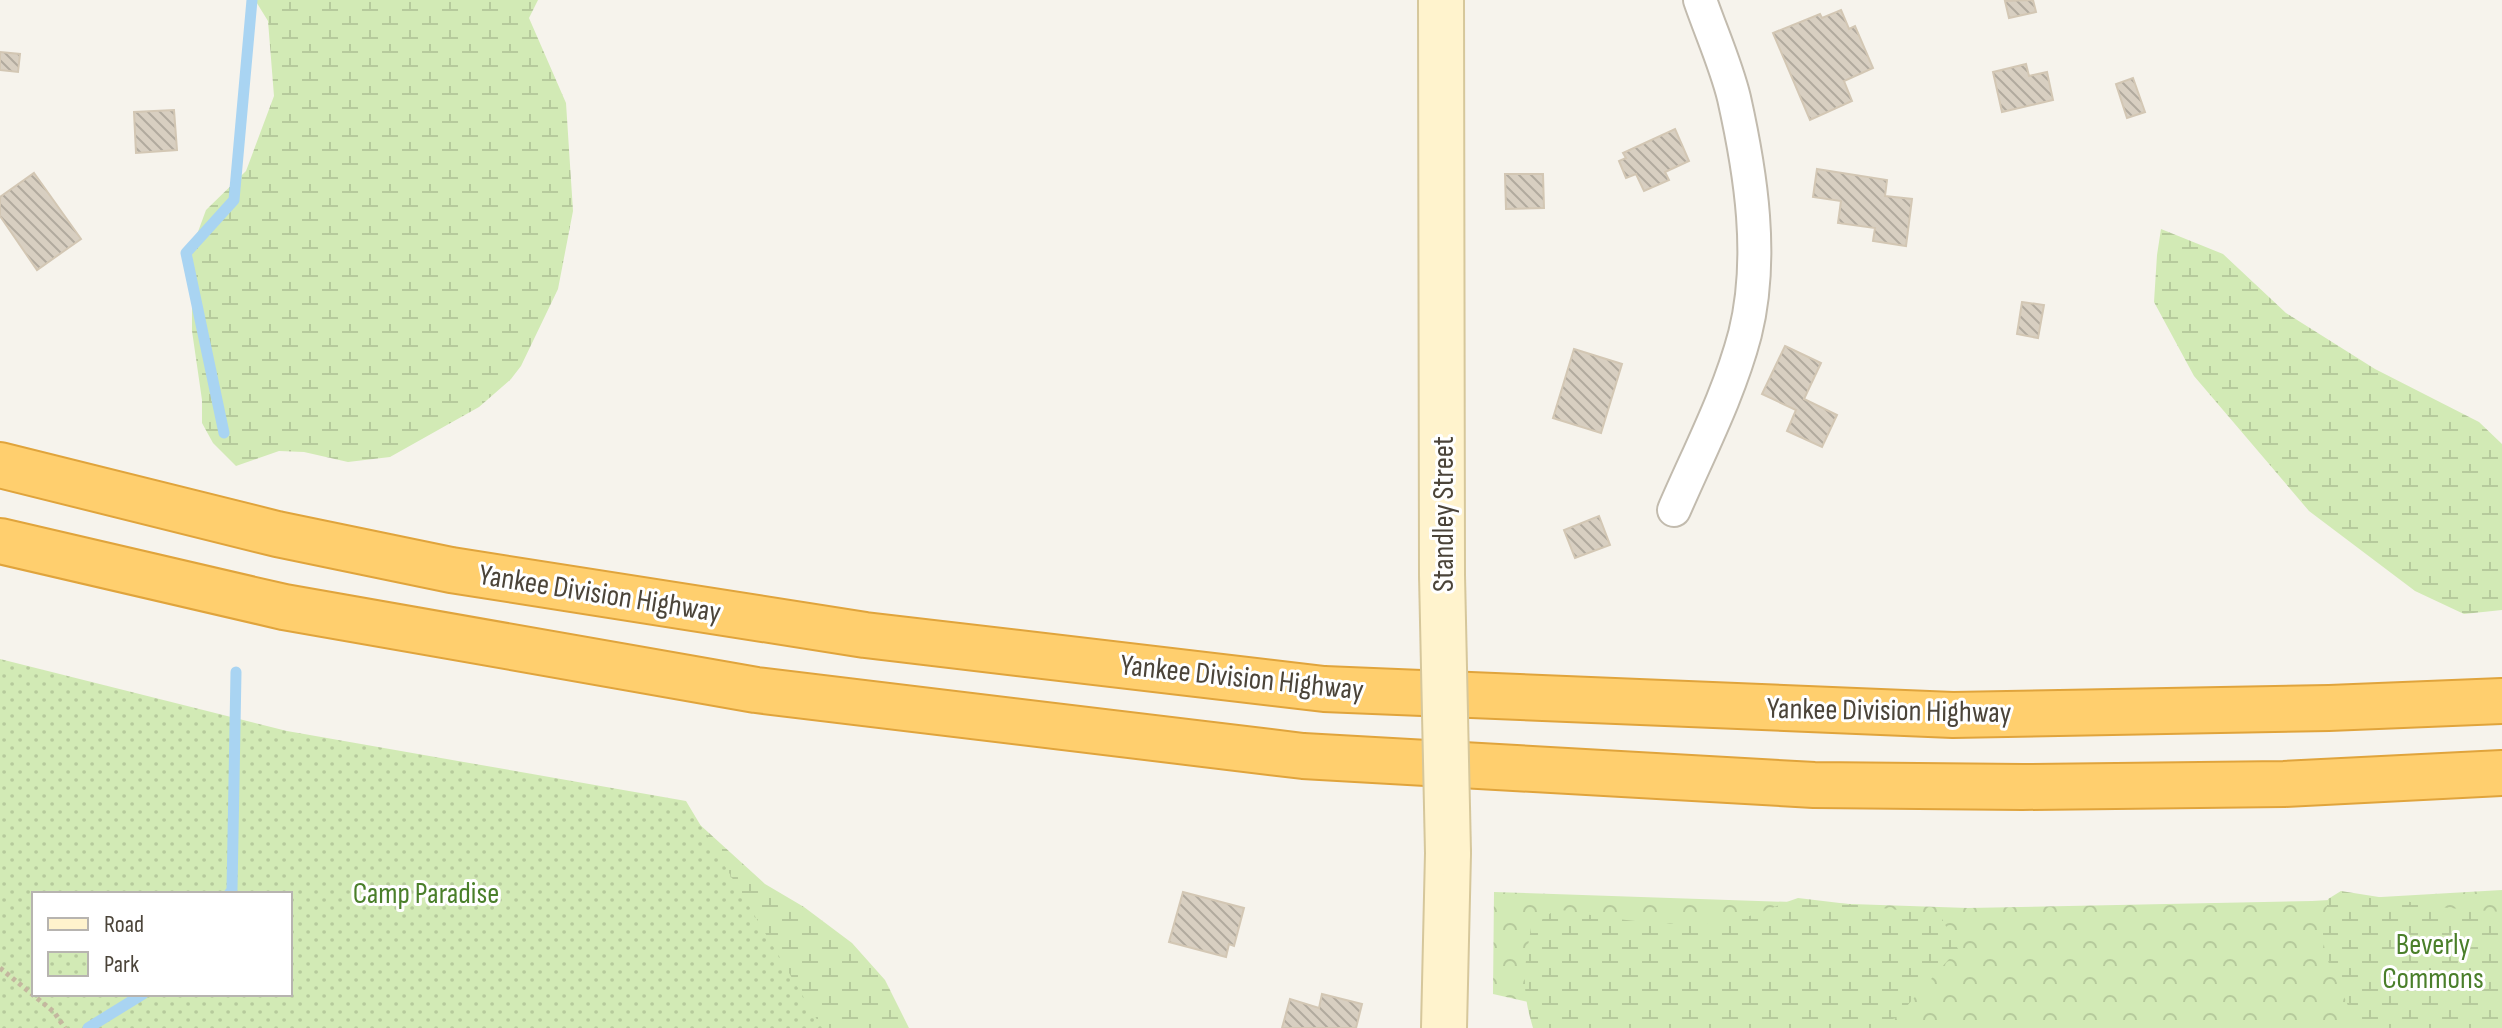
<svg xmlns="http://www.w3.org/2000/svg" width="2502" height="1028" font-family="'Sofia Sans Condensed',sans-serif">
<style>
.forest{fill:url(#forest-crowns)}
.wetland{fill:url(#wetland-marsh)}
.park{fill:url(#park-dots);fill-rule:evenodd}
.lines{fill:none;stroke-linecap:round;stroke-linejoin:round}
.stream{stroke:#a9d4f2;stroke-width:11}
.building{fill:url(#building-back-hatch);stroke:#d3c7b4;stroke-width:2}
.street-casing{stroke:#c2bbae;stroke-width:36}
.secondary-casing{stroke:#d6c79b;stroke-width:48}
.highway-casing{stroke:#e0a43c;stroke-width:48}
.path{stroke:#c4b79f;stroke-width:5;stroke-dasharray:4 4;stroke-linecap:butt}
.street{stroke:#fff;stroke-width:32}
.secondary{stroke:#fff3cd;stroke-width:44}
.highway{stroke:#ffcf6e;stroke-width:44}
.secondary-bridge-casing{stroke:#d6c79b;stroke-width:48;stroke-linecap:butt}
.secondary-bridge{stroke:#fff3cd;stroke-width:44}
.labels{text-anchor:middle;stroke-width:6;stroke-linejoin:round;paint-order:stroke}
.street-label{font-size:30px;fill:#4b4439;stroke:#fff}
.park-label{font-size:30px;fill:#4a7f2a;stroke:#fff}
</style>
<defs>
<pattern id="forest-crowns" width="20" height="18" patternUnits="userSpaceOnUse" patternTransform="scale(2)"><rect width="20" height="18" fill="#d2eab5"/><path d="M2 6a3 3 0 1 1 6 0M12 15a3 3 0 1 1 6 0" fill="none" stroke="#b6ca9c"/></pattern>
<pattern id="wetland-marsh" width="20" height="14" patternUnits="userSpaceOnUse" patternTransform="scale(2)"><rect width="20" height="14" fill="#d2eab5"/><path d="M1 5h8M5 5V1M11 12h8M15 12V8" fill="none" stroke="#b6ca9c"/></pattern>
<pattern id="park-dots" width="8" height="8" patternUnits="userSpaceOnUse" patternTransform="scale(2)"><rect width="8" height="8" fill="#d2eab5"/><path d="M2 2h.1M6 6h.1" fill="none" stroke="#b6ca9c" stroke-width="1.8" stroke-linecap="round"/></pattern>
<pattern id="building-back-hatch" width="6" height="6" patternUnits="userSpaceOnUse" patternTransform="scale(2)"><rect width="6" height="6" fill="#d8cfc1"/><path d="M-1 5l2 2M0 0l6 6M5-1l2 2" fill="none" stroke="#b1aa9e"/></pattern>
</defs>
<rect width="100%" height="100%" fill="#f6f3ec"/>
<path class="forest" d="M 2502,890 L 2502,1028 L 1641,1028 L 1493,994 L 1494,892 L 1968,908 L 2312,901 Z"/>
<path class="wetland" d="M 255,0 L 538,0 L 529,18 L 566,103 L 573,211 L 558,289 L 521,366 L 511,379 L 479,407 L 390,457 L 348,462 L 304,452 L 279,451 L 236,466 L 213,443 L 202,423 L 202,400 L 192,331 L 192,248 L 206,210 L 246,171 L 274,96 L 268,21 Z
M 2161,229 L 2223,254 L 2286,313 L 2375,369 L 2479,422 L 2502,444 L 2502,610 L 2464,614 L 2415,591 L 2309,511 L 2194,376 L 2154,302 L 2157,255 Z
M 698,823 L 765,884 L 804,907 L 852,943 L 885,980 L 909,1028 L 735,1028 Z
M 2341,891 L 2448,908 L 2502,912 L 2502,1028 L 2356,1028 C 2348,995 2322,966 2323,931 C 2323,921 2327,909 2328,899 Z
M 1798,898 L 1940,915 L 1958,949 L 1897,1017 L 1875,1028 L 1533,1028 C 1521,988 1524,969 1531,928 L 1556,909 C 1614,919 1674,930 1734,920 C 1755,916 1777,905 1798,898 Z"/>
<path class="park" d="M 0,659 L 287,731 L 686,801 L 822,1028 L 0,1028 ZM 34,894 L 290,894 L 290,994 L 34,994 Z"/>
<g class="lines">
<path class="stream" d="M 224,433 L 186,253 L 234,200 L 252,0
M 229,894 L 232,890 L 236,672
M 88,1028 L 143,994"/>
</g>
<path class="building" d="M 2033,0 L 2036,12 L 2009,18 L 2005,1 Z
M 1841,10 L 1849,29 L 1855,26 L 1873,68 L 1844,81 L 1852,101 L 1810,120 L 1773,33 L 1820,14 L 1822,18 Z
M 0,52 L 20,54 L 18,72 L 0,70 Z
M 2026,64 L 2029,76 L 2047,72 L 2053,100 L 2002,112 L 1993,72 Z
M 2133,78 L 2145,112 L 2127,118 L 2116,84 Z
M 174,110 L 177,150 L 136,153 L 134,112 Z
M 1675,129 L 1689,161 L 1665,172 L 1669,180 L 1644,191 L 1636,174 L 1626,178 L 1619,161 L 1626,158 L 1623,153 Z
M 1817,169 L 1887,180 L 1885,196 L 1912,199 L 1906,246 L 1873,241 L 1875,228 L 1838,223 L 1841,201 L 1813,197 Z
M 34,173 L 81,239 L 37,270 L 0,216 L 0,197 Z
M 1505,174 L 1543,174 L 1544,208 L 1506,209 Z
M 2022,302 L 2044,305 L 2038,338 L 2017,334 Z
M 1785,346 L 1821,363 L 1804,399 L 1837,415 L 1822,447 L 1787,431 L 1796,410 L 1762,394 Z
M 1574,349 L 1622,364 L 1601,433 L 1553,418 Z
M 1599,516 L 1610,545 L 1575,558 L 1564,530 Z
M 1183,892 L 1244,908 L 1234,946 L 1229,944 L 1226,957 L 1169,942 Z
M 1322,994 L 1362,1004 L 1356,1028 L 1282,1028 L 1290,999 L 1319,1008 Z"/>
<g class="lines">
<g class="street-casing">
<path id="street" d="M 1674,510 C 1699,452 1729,395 1745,334 C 1764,258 1751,174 1734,98 C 1726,65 1711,32 1700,0"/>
</g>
<g class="secondary-casing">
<path id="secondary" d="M 1441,0 L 1442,575
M 1444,1028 L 1448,853"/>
</g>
<g class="highway-casing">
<path id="highway" d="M 0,465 L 277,534 L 451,570 L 865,635 L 1324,689 L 1953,715 L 2329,708 L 2502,701
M 0,541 L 284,607 L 756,690 L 1303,756 L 1814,785 L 2023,787 L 2284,784 L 2502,773"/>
</g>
<path class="path" d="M 0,968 L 54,1012 L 65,1028"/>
<use href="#street" class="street"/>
<use href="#secondary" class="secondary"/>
<use href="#highway" class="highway"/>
<g class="secondary-bridge-casing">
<path id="secondary-bridge" d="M 1442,575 L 1448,853"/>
</g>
<use href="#secondary-bridge" class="secondary-bridge"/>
</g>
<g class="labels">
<g class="street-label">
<text transform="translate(1443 514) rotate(-90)" y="10">Standley Street</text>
<text transform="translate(600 593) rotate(9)" y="10">Yankee Division Highway</text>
<text transform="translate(1242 677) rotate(6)" y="10">Yankee Division Highway</text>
<text transform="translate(1889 710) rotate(1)" y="10">Yankee Division Highway</text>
</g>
<g class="park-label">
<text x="426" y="903">Camp Paradise</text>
<text x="2433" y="954">Beverly<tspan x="2433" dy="34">Commons</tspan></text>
</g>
</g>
<rect x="32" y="892" width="260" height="104" fill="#ffffff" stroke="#b7b4b0" stroke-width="2"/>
<rect x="48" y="918" width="40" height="12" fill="#fff3cd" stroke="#b7b4b0" stroke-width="2"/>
<text x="104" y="932" font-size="24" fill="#4b4439">Road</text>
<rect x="48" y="952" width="40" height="24" fill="url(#park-dots)" stroke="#b7b4b0" stroke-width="2"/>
<text x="104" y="972" font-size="24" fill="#4b4439">Park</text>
</svg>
